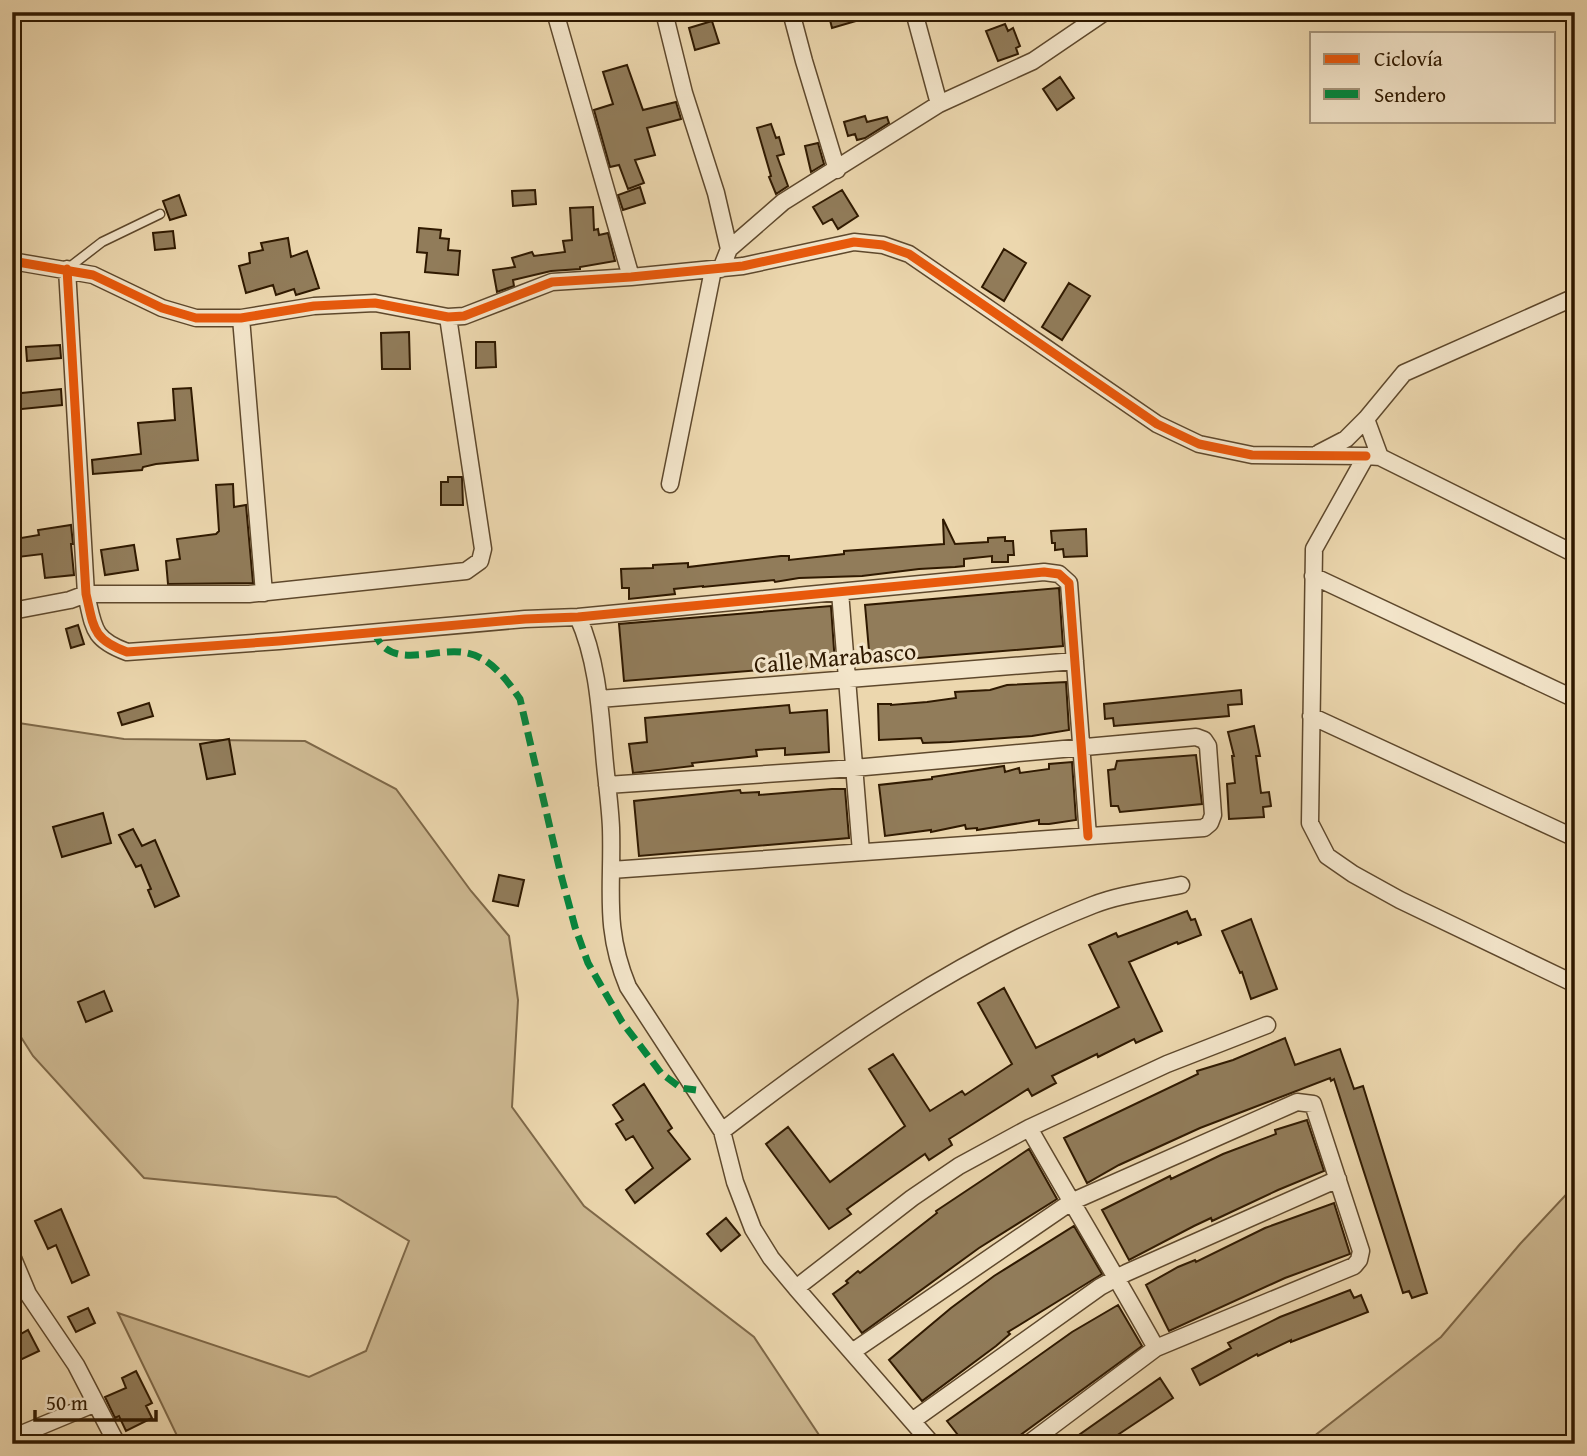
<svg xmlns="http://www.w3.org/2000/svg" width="1587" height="1456" font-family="'Gentium Book Plus',serif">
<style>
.green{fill:#ccb790;stroke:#7e6848;stroke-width:2}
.building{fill:#917c5a;stroke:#2f1900;stroke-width:2}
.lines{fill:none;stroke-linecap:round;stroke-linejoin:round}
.lane-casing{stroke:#5e482c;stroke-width:11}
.street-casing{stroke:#5e482c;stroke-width:19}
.lane{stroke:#f3e5ca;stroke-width:8}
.street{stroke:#f3e5ca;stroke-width:16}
.quiet{stroke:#00873e;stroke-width:7;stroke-dasharray:14 7;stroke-linecap:butt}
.cycleway-casing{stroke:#f3e5ca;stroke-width:13}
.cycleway{stroke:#e8590c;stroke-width:9}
.labels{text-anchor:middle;stroke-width:6;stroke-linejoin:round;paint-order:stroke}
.street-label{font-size:24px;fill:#2f1900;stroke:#f3e5ca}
</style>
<rect width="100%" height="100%" fill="#ecd7ae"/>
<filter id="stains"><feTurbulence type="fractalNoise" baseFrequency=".00286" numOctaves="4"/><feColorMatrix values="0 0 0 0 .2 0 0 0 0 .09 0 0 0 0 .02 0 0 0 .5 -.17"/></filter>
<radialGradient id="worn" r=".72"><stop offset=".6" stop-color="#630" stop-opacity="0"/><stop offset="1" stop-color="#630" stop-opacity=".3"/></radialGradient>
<path class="green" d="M 12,722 L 124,739 L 305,741 L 396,789 L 471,891 L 509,936 L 518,1000 L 512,1107 L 584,1206 L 754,1337 L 825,1444 L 181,1444 L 118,1313 L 309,1377 L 366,1351 L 409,1241 L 336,1197 L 144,1178 L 33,1056 L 12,1023 Z
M 1575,1185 L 1575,1444 L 1304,1444 L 1441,1337 L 1520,1244 Z"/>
<path class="building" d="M 828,12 L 873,12 L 873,16 L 832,28 Z
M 712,21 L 719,43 L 695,50 L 689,28 Z
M 1005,24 L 1008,31 L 1013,28 L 1020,46 L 1016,48 L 1018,54 L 998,61 L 986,31 Z
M 627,65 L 643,110 L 676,102 L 681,119 L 647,128 L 655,155 L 635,160 L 644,183 L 628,189 L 619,165 L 610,167 L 594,110 L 613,104 L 603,72 Z
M 1060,77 L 1074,98 L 1057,110 L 1043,89 Z
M 865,116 L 867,122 L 887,117 L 889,123 L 865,138 L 857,140 L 855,134 L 848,136 L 844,122 Z
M 771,124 L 776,138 L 779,137 L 784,154 L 777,156 L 788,186 L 776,194 L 769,177 L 771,176 L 757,128 Z
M 818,143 L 824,164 L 811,172 L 805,146 Z
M 640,187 L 645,203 L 623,210 L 618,195 Z
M 535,190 L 536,204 L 513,206 L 512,191 Z
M 842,190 L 858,216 L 838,229 L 832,219 L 823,224 L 813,207 Z
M 179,195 L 186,215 L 170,220 L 163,201 Z
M 593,207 L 594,230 L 598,229 L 599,235 L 608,233 L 615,261 L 580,267 L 580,269 L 551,271 L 513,280 L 514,286 L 497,292 L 493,270 L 515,267 L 512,258 L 532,252 L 534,256 L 565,252 L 563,241 L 572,240 L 570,208 Z
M 419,228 L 441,230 L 440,238 L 449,239 L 448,250 L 460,251 L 458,275 L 425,272 L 427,253 L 417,252 Z
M 173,231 L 175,248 L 155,250 L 153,233 Z
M 288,238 L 291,257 L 307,251 L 319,288 L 296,295 L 294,289 L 276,295 L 273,285 L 246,293 L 239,266 L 250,263 L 249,253 L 263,250 L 261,243 Z
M 1004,249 L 1026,263 L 1004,301 L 982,287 Z
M 1069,283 L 1090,296 L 1062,340 L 1042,327 Z
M 409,332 L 410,369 L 382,369 L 381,333 Z
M 476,342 L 495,342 L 496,367 L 476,368 Z
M 60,345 L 61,358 L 27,361 L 26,347 Z
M 191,388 L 198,460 L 156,464 L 143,467 L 142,470 L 93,474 L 92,460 L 141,454 L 138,423 L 175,420 L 173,389 Z
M 61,389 L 62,405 L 12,410 L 12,394 Z
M 448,477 L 462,477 L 463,505 L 441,505 L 441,482 L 448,482 Z
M 233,484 L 234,507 L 246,505 L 253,583 L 168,584 L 166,561 L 180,559 L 177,539 L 216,534 L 219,531 L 216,485 Z
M 943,519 L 955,544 L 988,542 L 988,538 L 1005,537 L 1005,541 L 1013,541 L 1014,555 L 1008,555 L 1008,562 L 992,562 L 992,556 L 964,559 L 964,566 L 955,567 L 919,569 L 862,576 L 799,578 L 775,582 L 774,580 L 703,587 L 703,586 L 674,589 L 675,594 L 629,599 L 629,588 L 622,588 L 621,569 L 653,568 L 653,565 L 688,563 L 688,567 L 781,556 L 789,556 L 789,560 L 844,554 L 844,551 L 944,544 Z
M 71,525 L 73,544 L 71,544 L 74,575 L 45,578 L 42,554 L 18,557 L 15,539 L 39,535 L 38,530 Z
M 1086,529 L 1087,556 L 1064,557 L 1063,549 L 1055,550 L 1055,543 L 1052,543 L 1051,531 Z
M 134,545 L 138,570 L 105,575 L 101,550 Z
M 1059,588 L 1063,646 L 870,662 L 865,605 Z
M 831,606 L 835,664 L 624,681 L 619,624 Z
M 78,625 L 84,644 L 71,648 L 66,629 Z
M 1066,682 L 1069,730 L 1032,736 L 950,742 L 923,743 L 921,738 L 879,740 L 878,704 L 891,704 L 891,705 L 927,702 L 956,698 L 955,692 L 990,690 L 1007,685 Z
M 1241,690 L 1242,704 L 1228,705 L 1229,716 L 1114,726 L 1113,718 L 1105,719 L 1104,704 Z
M 149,703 L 153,716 L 122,725 L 118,713 Z
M 789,705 L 790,713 L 827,710 L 829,752 L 785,755 L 785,748 L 756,750 L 757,756 L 692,763 L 693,766 L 633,773 L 629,744 L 647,742 L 645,718 Z
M 1254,726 L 1260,756 L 1256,756 L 1261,793 L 1269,792 L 1271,806 L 1263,807 L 1264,817 L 1229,819 L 1227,784 L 1235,783 L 1232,756 L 1234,756 L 1228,732 Z
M 229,739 L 235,774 L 207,779 L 200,744 Z
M 1196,755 L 1202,804 L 1120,812 L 1118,806 L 1111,806 L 1108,770 L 1115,769 L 1117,761 Z
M 1072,762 L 1076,820 L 1049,824 L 1039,824 L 1039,820 L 977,830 L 977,828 L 966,829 L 965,825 L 931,832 L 931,830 L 885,836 L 879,785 L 932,779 L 932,777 L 939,776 L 1004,766 L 1005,772 L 1019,768 L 1020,773 L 1049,769 L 1049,764 Z
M 832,789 L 845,789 L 849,838 L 639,856 L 634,801 L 740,790 L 741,793 L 759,792 L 759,795 Z
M 103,813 L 111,843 L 62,857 L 53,827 Z
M 133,829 L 142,846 L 155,840 L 179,896 L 155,907 L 148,890 L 151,889 L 141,865 L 136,867 L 119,835 Z
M 499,875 L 524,880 L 518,906 L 493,901 Z
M 1187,911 L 1191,920 L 1195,919 L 1201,935 L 1178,944 L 1177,942 L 1129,962 L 1162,1031 L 1136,1043 L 1134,1039 L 1098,1057 L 1097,1054 L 1052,1076 L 1056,1083 L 1032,1096 L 1028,1089 L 949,1139 L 952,1145 L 929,1160 L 925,1154 L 889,1179 L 847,1209 L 851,1214 L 829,1229 L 766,1144 L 788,1127 L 830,1182 L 905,1126 L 869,1069 L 893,1054 L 930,1111 L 962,1091 L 965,1095 L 1012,1064 L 978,1003 L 1004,988 L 1036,1048 L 1119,1007 L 1089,945 L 1116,933 L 1118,937 Z
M 1251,919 L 1277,989 L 1251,999 L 1242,972 L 1240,973 L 1222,931 Z
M 104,991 L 112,1011 L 86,1022 L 78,1002 Z
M 1285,1038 L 1295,1065 L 1340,1049 L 1354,1089 L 1363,1086 L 1427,1293 L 1412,1298 L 1409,1291 L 1403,1293 L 1334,1079 L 1331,1081 L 1330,1078 L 1200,1128 L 1119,1165 L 1087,1183 L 1064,1138 L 1198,1074 L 1197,1071 L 1233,1060 Z
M 644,1084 L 672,1128 L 668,1131 L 690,1159 L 635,1203 L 626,1190 L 653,1168 L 633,1136 L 626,1140 L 616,1124 L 623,1120 L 613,1105 Z
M 1307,1120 L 1324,1171 L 1278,1190 L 1212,1221 L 1211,1218 L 1194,1226 L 1129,1260 L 1102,1210 L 1170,1176 L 1171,1179 L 1223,1154 L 1276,1134 L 1275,1130 Z
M 1029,1149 L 1057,1199 L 979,1248 L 862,1333 L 833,1294 L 848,1283 L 846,1281 L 858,1271 L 860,1273 L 937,1213 L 936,1211 Z
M 1334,1203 L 1350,1254 L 1285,1278 L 1169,1331 L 1146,1285 L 1178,1267 L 1195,1260 L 1196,1262 L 1265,1228 Z
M 61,1209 L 89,1275 L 72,1283 L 56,1245 L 48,1249 L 35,1221 Z
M 726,1218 L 740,1235 L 721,1251 L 707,1234 Z
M 1074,1226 L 1102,1274 L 1008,1332 L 1010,1334 L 996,1346 L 922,1401 L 889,1360 L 951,1308 L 994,1276 Z
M 1350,1290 L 1354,1298 L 1361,1295 L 1368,1312 L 1291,1342 L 1291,1340 L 1258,1356 L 1257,1354 L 1200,1385 L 1192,1369 L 1231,1348 L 1228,1343 L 1280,1317 Z
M 1118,1305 L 1142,1346 L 1008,1444 L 965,1444 L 947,1421 L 1072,1332 Z
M 88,1308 L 95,1323 L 76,1332 L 68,1317 Z
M 28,1330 L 39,1351 L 18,1361 L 13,1350 L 19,1347 L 14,1338 Z
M 136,1371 L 152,1403 L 146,1406 L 152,1418 L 126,1431 L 119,1416 L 115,1418 L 105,1397 L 126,1388 L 122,1378 Z
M 1160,1378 L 1173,1398 L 1104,1444 L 1066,1444 Z"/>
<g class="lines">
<g class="lane-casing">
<path id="lane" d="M 67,269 L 102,242 L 160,214"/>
</g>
<g class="street-casing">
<path id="street" d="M 555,12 L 631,277
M 664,12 L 684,93 L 716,193 L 729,249
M 791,12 L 804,61 L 837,170
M 914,12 L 939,104
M 12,261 L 93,275 L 162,308 L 196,318 L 241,318 L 314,306 L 375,303 L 448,317 L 464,316 L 552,282 L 631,277 L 743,266 L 854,242 L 883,245 L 909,254 L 1157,424 L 1199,444 L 1252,455 L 1366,456
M 67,269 L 86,594 C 94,628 92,639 127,652 L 279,641 L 525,619 L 578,617 L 1044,572 L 1059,574 L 1069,583 L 1088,836
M 721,269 L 729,249 L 783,202 L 939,104 L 1033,61 L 1105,12
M 241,318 L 264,593
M 1366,419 L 1380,457 L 1366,456 L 1314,549 L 1310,823 L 1327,856 L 1353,874 L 1400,900 L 1575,984
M 1319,453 L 1346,439 L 1366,419 L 1404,373 L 1575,297
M 1380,457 L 1575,554
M 670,484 L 713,270
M 1313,576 L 1575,699
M 840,592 L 861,852
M 12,611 L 70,600 L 86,594 L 249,594 L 466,571 L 480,561 L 483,549 L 448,317
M 578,617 C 597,659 600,708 604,753 C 606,778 610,804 611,828 C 613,889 603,927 628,987 L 722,1131 L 735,1182 L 753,1229 L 771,1258 L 796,1288 L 932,1444
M 599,699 L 1075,661
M 1311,716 L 1575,838
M 607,785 L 854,768 L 1196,737 L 1204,740 L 1208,746 L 1213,815 L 1210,823 L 1204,828 L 611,870
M 1029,1128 C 1071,1202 1115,1274 1156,1348
M 722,1131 C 837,1042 958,958 1093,905 C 1121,894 1152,891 1181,885
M 12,1256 L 28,1294 L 76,1365 L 117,1444
M 796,1288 L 912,1198 L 959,1166 L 1029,1128 L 1167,1064 L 1267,1025
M 852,1352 L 1071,1202 L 1297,1102 L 1313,1104 L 1361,1251 L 1359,1260 L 1354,1266 L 1156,1348 L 1028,1444
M 912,1421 L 1100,1287 L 1126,1273 L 1338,1179
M 12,1438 L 96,1403"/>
</g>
<use href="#lane" class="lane"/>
<use href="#street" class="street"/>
<path class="quiet" d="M 374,631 C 388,673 435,646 467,653 C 491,658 507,680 520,699 L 561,875 L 575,927 L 588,963 L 622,1022 L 661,1073 L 681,1088 L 696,1090"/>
<g class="cycleway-casing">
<path id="cycleway" d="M 12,261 L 93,275 L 162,308 L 196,318 L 241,318 L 314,306 L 375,303 L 448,317 L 464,316 L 552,282 L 631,277 L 743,266 L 854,242 L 883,245 L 909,254 L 1157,424 L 1199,444 L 1252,455 L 1366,456
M 67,269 L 86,594 C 94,628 92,639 127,652 L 279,641 L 525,619 L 578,617 L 1044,572 L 1059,574 L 1069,583 L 1088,836"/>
</g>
<use href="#cycleway" class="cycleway"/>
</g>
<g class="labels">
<g class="street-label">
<text transform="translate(835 658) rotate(-5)" y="8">Calle Marabasco</text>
</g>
</g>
<rect width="1587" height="1456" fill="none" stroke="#ecd7ae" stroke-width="42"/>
<rect x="14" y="14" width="1559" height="1428" fill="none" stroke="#2f1900" stroke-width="3.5"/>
<rect x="21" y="21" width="1545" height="1414" fill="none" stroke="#2f1900" stroke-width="2"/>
<rect x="1310" y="32" width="245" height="91" fill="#f3e5ca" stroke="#a59379" stroke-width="2"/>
<rect x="1324" y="54" width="35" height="10" fill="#e8590c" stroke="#a59379" stroke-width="2"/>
<text x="1374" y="66" font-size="21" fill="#2f1900">Ciclovía</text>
<rect x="1324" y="89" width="35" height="10" fill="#00873e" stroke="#a59379" stroke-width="2"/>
<text x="1374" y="102" font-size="21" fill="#2f1900">Sendero</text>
<path d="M35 1410v10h121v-10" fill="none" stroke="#2f1900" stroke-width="3.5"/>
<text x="46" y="1410" font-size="21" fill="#2f1900" stroke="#f3e5ca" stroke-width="5" paint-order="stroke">50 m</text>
<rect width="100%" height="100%" filter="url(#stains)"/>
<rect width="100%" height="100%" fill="url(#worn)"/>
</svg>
